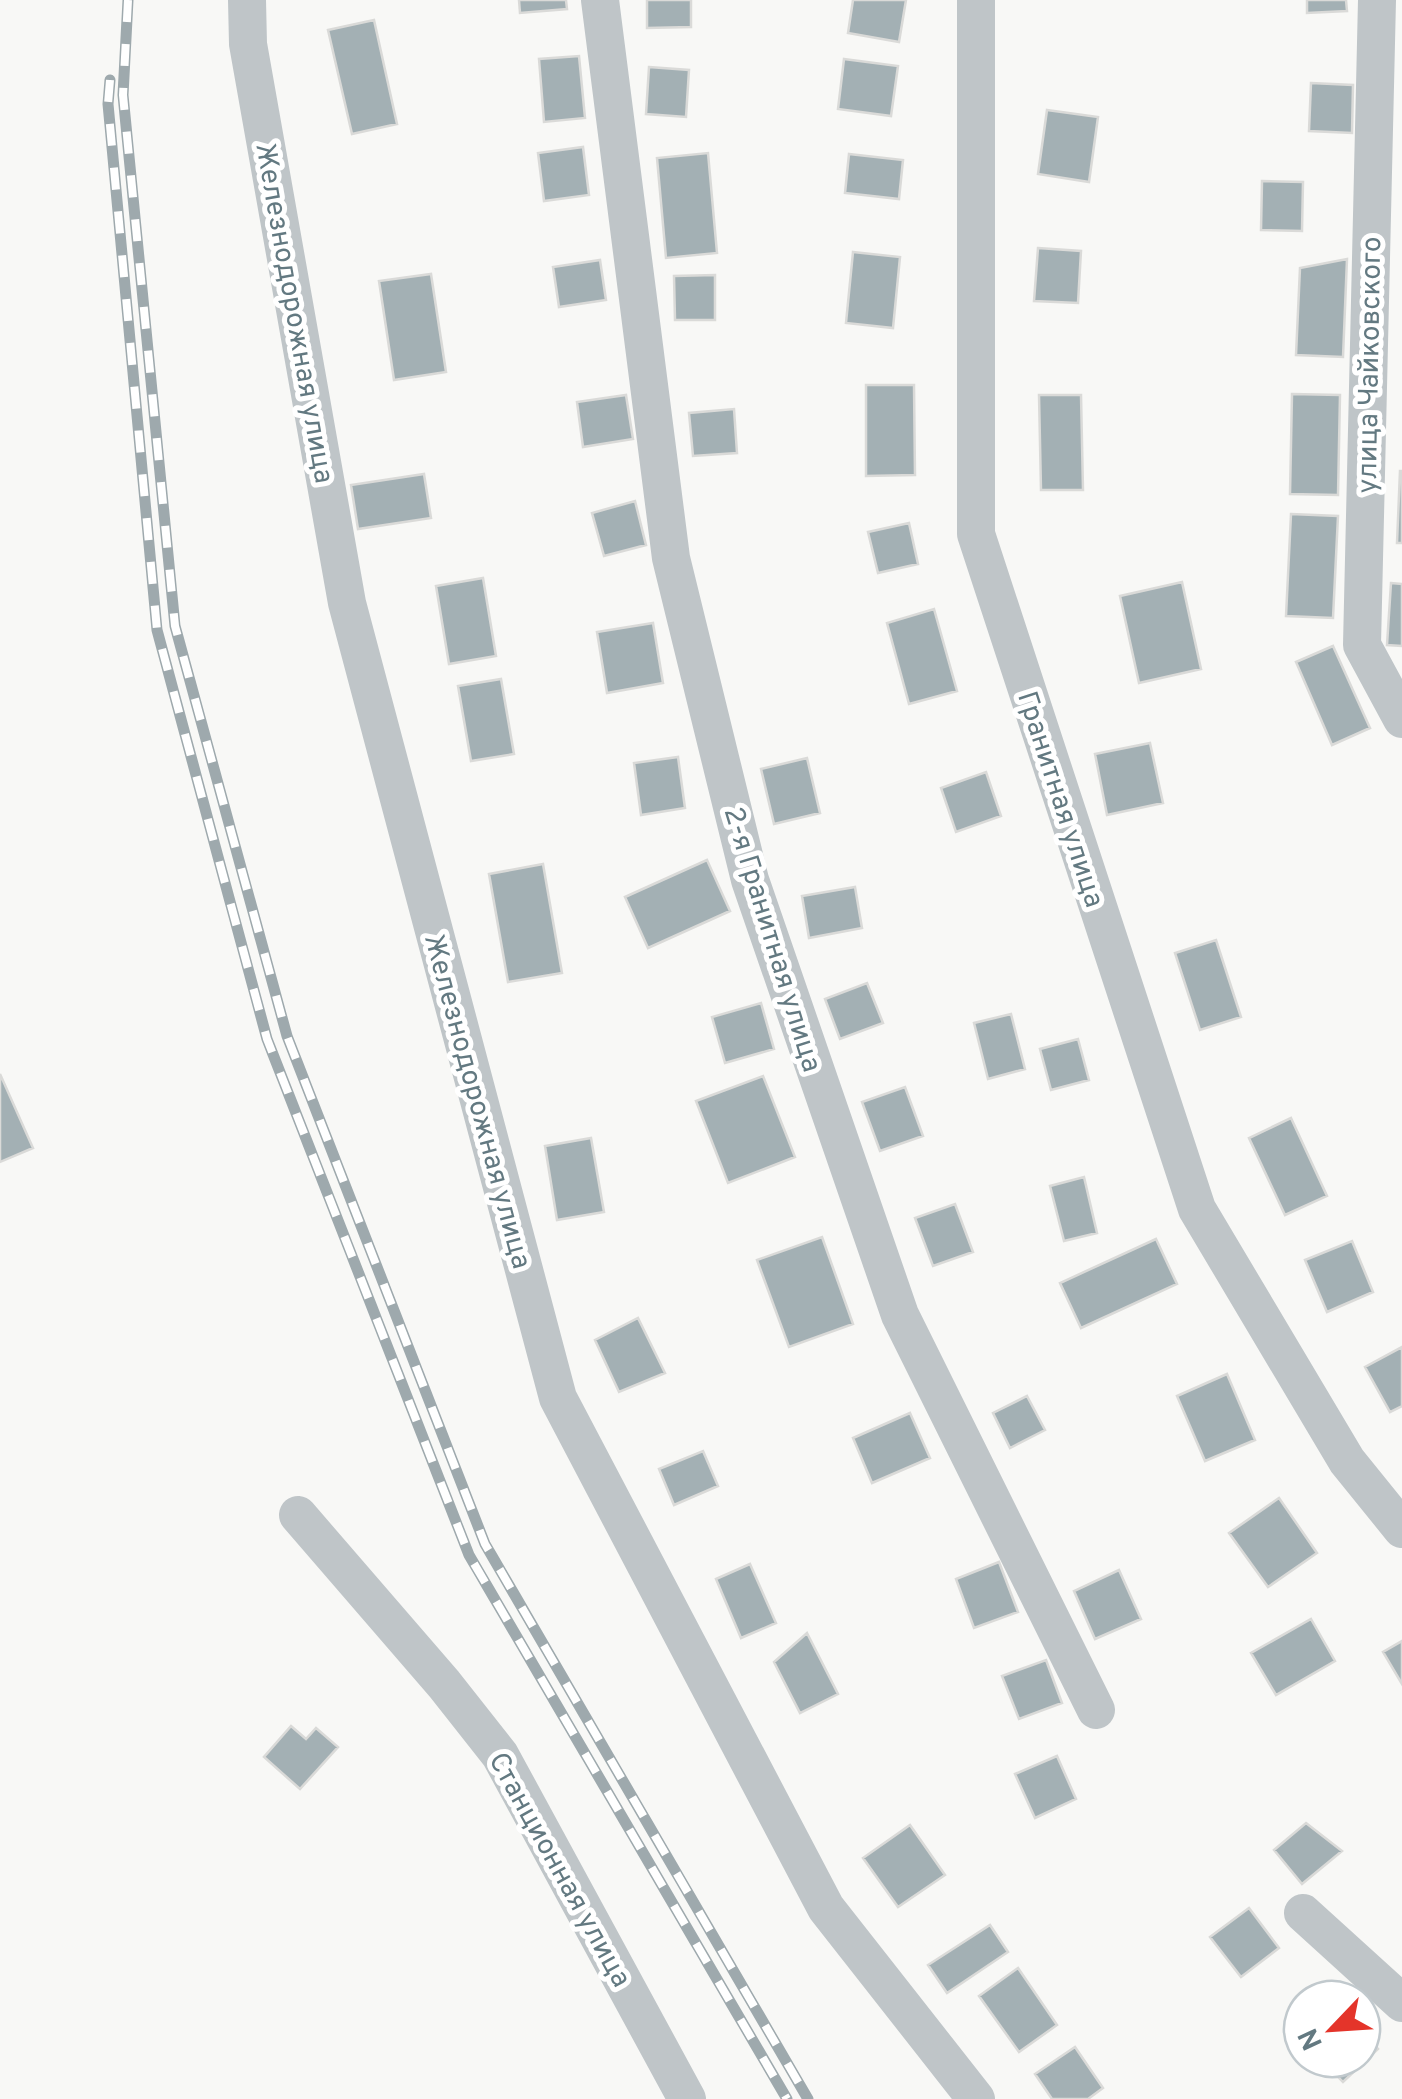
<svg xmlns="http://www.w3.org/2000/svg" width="1402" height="2099" font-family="Overpass,sans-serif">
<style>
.building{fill:#a3b0b4;stroke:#dadad8;stroke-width:2.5}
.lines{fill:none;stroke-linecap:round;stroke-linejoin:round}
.minor{stroke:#bfc5c8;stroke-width:38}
.rail-casing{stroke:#9ea9ad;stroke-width:11}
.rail{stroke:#fff;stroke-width:8;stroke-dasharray:22;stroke-linecap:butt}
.labels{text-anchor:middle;stroke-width:10;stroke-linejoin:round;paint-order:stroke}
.street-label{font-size:28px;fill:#637981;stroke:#fff}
</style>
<rect width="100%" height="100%" fill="#f8f8f6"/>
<path class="building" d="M 519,0 L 566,0 L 567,9 L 520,13 Z
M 647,0 L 691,0 L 691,27 L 647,28 Z
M 853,0 L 906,0 L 899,42 L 848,33 Z
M 1307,0 L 1346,0 L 1347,11 L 1307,13 Z
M 374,20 L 397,124 L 352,134 L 328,30 Z
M 579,56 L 585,118 L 544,122 L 539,59 Z
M 844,59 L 898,66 L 891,116 L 838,109 Z
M 649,67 L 689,70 L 686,117 L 646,114 Z
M 1311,83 L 1353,85 L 1352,133 L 1309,131 Z
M 1047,110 L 1098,117 L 1089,182 L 1038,174 Z
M 583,147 L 589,195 L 544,201 L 538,153 Z
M 708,153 L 717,253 L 666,258 L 657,158 Z
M 849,154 L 903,160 L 899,199 L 845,193 Z
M 1262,181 L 1303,182 L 1302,231 L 1261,230 Z
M 1038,248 L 1081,251 L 1078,303 L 1034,301 Z
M 853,252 L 900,257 L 893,328 L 846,323 Z
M 1347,259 L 1343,357 L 1296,355 L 1300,268 Z
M 600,260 L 606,300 L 559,307 L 553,267 Z
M 431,274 L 446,372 L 394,380 L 379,281 Z
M 715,275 L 715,320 L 675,320 L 674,276 Z
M 866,385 L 914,385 L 915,475 L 866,476 Z
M 1292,394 L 1340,395 L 1338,495 L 1290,494 Z
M 626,395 L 633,439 L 583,447 L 577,402 Z
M 1039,395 L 1081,395 L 1083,490 L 1041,490 Z
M 734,409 L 737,453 L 693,456 L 689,413 Z
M 1400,471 L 1402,471 L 1402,543 L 1397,543 Z
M 424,474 L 431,518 L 358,529 L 351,485 Z
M 635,501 L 646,545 L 604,556 L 592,513 Z
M 1291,514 L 1338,516 L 1333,618 L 1286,616 Z
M 909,523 L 918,564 L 878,573 L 868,532 Z
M 483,578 L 496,656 L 449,664 L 436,586 Z
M 1182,582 L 1201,669 L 1139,683 L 1120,596 Z
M 1391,583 L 1402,584 L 1402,646 L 1387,645 Z
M 934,609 L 957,691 L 909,704 L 887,623 Z
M 653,623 L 663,683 L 607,693 L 597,632 Z
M 1333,646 L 1370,728 L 1332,745 L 1296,662 Z
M 501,679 L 514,754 L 471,761 L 458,686 Z
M 1150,743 L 1163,803 L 1107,815 L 1095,754 Z
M 678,757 L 685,808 L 641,815 L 634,763 Z
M 807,758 L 820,813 L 774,824 L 761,769 Z
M 986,772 L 1001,816 L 956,832 L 941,788 Z
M 707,860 L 730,911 L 648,948 L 625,897 Z
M 543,864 L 562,973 L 508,982 L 489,874 Z
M 855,887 L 862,928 L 809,938 L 802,896 Z
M 1216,940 L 1241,1017 L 1200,1030 L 1175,953 Z
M 867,983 L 883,1023 L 840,1039 L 825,999 Z
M 761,1003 L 774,1049 L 725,1063 L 712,1017 Z
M 1011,1014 L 1025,1069 L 988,1079 L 974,1023 Z
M 1078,1039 L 1089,1080 L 1051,1090 L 1040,1049 Z
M 0,1074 L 33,1148 L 0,1162 Z
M 763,1076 L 795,1157 L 728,1183 L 696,1101 Z
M 905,1087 L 923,1136 L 880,1151 L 862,1102 Z
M 1291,1118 L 1327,1196 L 1285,1215 L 1249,1138 Z
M 591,1138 L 604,1212 L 557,1220 L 545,1146 Z
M 1084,1177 L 1097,1233 L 1064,1241 L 1050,1186 Z
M 955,1204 L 973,1252 L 933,1266 L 915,1218 Z
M 822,1237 L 853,1324 L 789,1347 L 757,1260 Z
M 1156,1239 L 1177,1284 L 1081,1328 L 1060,1283 Z
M 1352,1241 L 1373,1292 L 1327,1312 L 1305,1260 Z
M 638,1318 L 665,1373 L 619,1392 L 595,1340 Z
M 1402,1347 L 1402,1406 L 1390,1412 L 1365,1367 Z
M 1227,1374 L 1255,1440 L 1205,1461 L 1177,1396 Z
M 1027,1396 L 1045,1430 L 1010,1448 L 993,1413 Z
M 910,1413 L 930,1458 L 872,1483 L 853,1438 Z
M 703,1451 L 718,1486 L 674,1505 L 659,1469 Z
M 1279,1498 L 1317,1553 L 1268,1587 L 1229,1533 Z
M 999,1562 L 1018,1612 L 974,1628 L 956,1579 Z
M 750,1564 L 776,1623 L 741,1638 L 716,1579 Z
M 1119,1570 L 1141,1619 L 1095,1639 L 1074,1591 Z
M 1311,1619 L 1335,1661 L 1276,1695 L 1251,1653 Z
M 807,1633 L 838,1694 L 800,1713 L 774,1662 Z
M 1402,1641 L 1402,1684 L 1383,1652 Z
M 1046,1660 L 1062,1703 L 1019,1719 L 1002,1676 Z
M 291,1726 L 306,1739 L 316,1728 L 338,1747 L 300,1789 L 264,1757 Z
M 1057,1756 L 1076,1799 L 1035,1818 L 1015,1774 Z
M 1306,1823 L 1342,1851 L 1302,1884 L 1274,1850 Z
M 910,1825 L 945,1875 L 898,1907 L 863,1858 Z
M 1249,1908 L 1279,1948 L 1241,1977 L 1210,1937 Z
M 990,1925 L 1008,1952 L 947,1993 L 928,1965 Z
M 1018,1968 L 1057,2025 L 1019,2052 L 979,1996 Z
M 1362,2031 L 1378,2049 L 1343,2082 L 1321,2059 L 1362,2059 Z
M 1075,2047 L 1103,2088 L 1088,2099 L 1052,2099 L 1035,2074 Z"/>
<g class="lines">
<path class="minor" d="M 247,0 L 248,44 L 347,603 L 558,1398 L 826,1908 L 976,2099
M 600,0 L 671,558 L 750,880 L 900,1315 L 1096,1710
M 976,0 L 976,534 L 1197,1209 L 1347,1461 L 1402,1529
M 1377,0 L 1362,645 L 1402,719
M 298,1515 L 444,1684 L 500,1755 L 687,2099
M 1303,1913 L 1402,2003"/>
<g class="rail-casing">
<path id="rail" d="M 128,0 L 123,95 L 175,626 L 287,1036 L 485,1544 L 808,2099
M 110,80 L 108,104 L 157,630 L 267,1039 L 469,1555 L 787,2099"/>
</g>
<use href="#rail" class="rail"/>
</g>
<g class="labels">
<g class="street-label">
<text transform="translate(296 313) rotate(80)" y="10">Железнодорожная улица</text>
<text transform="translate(1368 365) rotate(-89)" y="10">улица Чайковского</text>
<text transform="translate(1062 799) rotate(72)" y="10">Гранитная улица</text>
<text transform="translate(774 939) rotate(73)" y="10">2-я Гранитная улица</text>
<text transform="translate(479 1101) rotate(75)" y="10">Железнодорожная улица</text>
<text transform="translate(561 1869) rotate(61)" y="10">Станционная улица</text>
</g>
</g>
<g transform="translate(1332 2029) rotate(245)"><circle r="48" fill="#ffffff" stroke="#c1c9cd" stroke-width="2.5"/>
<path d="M0-8L18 38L0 25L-18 38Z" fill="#e4342a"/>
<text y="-15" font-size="28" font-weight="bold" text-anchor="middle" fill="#637981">N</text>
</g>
</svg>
